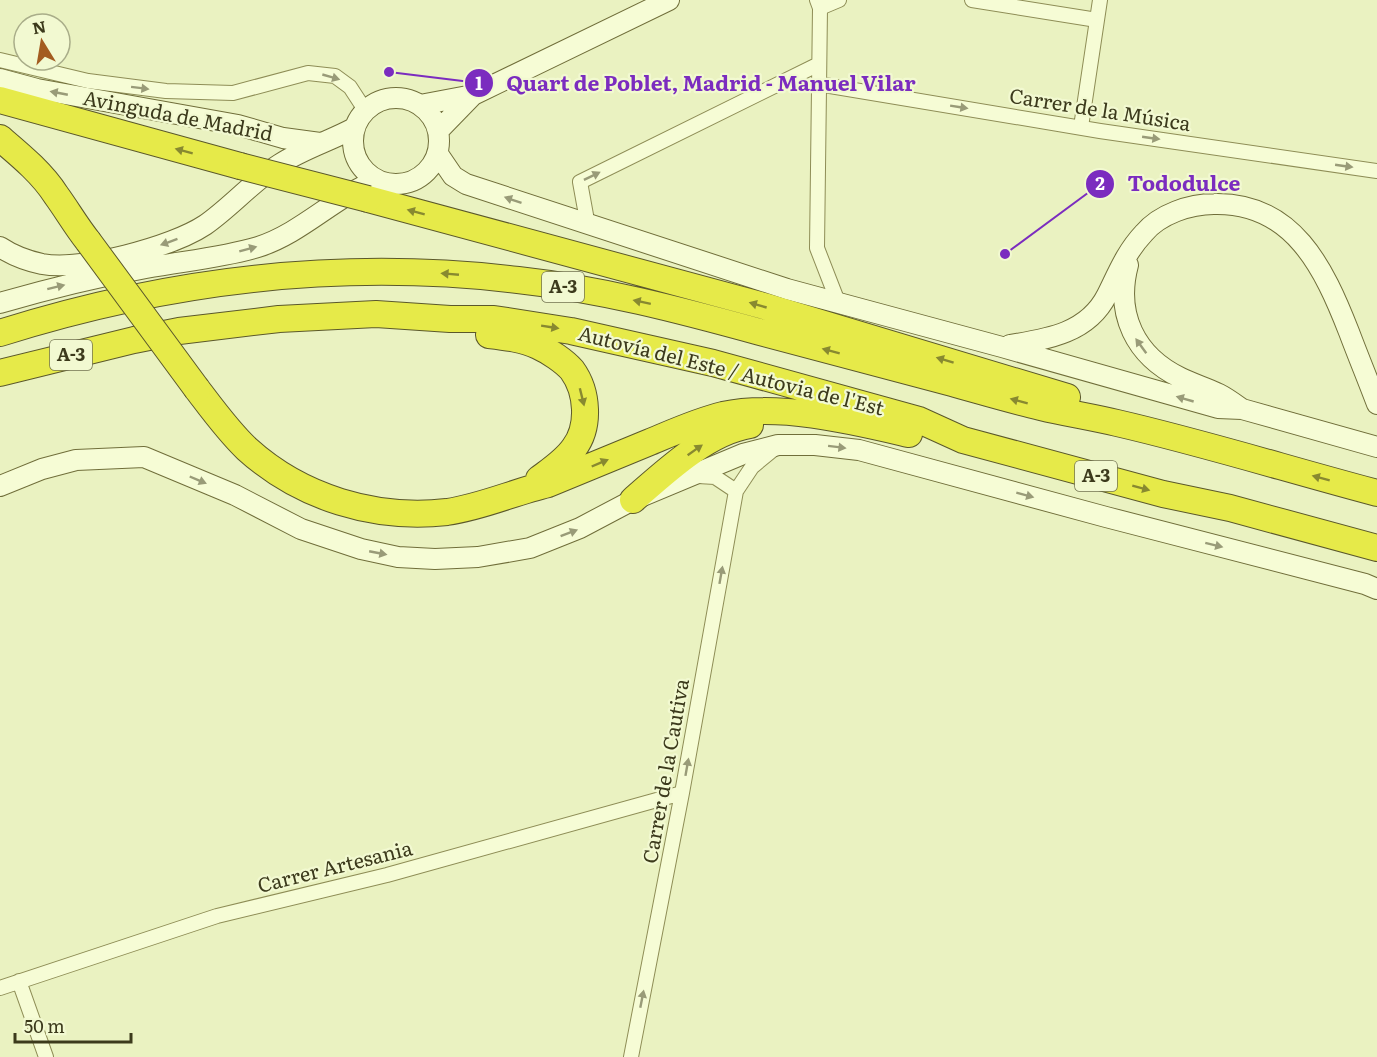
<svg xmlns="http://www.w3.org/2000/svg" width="1377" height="1057" font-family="Literata,serif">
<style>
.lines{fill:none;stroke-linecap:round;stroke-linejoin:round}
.street-casing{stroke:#8e8d56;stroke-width:16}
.secondary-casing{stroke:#706e3a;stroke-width:22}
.highway-casing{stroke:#5b582b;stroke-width:28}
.street{stroke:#f6fcd5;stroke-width:14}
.secondary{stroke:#f6fcd5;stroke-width:20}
.highway{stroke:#e6ea49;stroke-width:26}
.highway-bridge-casing{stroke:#5b582b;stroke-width:28;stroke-linecap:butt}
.highway-bridge{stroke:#e6ea49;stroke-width:26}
.oneway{fill:#999b78}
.oneway2{fill:#888930}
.labels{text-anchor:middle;stroke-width:4.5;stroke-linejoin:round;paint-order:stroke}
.shield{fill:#f2f9d1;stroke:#737352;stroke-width:1.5}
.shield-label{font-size:18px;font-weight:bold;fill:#3c3a1c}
.street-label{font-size:20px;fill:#3c3a1c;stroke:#f2f9d1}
.leader{fill:none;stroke:#7b2cbf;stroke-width:2}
.callout-dot{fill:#7b2cbf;stroke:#f2f9d1;stroke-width:2}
.mark-label{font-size:18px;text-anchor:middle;font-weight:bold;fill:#fff}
.callout-label{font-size:21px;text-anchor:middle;font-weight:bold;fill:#7b2cbf;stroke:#f2f9d1;stroke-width:4.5;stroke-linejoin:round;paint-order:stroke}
</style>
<rect width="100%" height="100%" fill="#eaf2c1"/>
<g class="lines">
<g class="street-casing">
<path id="street" d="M 817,0 L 820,8 L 817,248 L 838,302
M 972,0 L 1097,20
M 820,8 L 839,0
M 0,60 L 88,81 L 166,91 L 233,93 L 308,73 L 335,76 L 350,87 L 365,110
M 818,84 L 1100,131 L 1377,171
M 1081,127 L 1100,0
M 588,226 L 580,182 L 819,64
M 698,476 L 715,477 L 736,491
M 19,981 L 46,1057
M 0,988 L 217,916 L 387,875 L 682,793
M 631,1057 L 682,793 L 736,491 L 752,467 L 775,448"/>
</g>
<g class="secondary-casing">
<path id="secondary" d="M 0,79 L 37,89 L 238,125 L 283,138 L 320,143
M353 141a43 43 0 1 1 86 0a43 43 0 1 1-86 0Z
M 420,105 L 473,95 L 669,0
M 438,131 L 473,95
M 438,154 L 453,176 L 466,184 L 787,289 L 1002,347 L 1218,408 L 1242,409 L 1377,447
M 0,247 C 12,255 28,261 42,264 C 81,271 172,247 205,225 C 231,207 253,181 280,164 C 303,149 330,141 354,128
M 1128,265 C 1115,314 1135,356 1181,378 C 1193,384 1207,388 1219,394 C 1227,398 1235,404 1242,409
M 0,303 C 48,289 97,277 146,268 C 183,261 221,258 258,247 C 302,233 334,197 377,180
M 1010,345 C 1048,339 1088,333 1107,295 C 1118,273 1126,252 1144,233 C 1160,214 1190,204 1214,204 C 1293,202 1324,268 1349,332 C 1358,356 1368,380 1377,404
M 0,486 L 42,469 L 76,460 L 144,457 L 235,495 L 301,529 L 361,549 L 398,557 L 435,559 L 478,557 L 530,548 L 580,528 L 633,500 L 743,454 L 778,445 L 815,445 L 859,450 L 1106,517 L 1365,584 L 1377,589"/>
</g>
<g class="highway-casing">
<path id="highway" d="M 0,100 L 240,166
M 0,138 C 20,155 42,173 56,195 C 67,210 76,226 88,241
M 368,199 L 764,306 L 1067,397
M 0,333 C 168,280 343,259 518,280 C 600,289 680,310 760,332 C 824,349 888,366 952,383 C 981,391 1011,400 1041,407 C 1066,413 1092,417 1117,423 C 1204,443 1290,470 1377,493
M 489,335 C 506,337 523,339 538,346 C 549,351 564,361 572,370 C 588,392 590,427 574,448 C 565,461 551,470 539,479
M 0,373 L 134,340 L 179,331 L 279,319 L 376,314 L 450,319 L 494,319 L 571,331 L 713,363 L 919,420 L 963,440 L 1163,494 L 1230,508 L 1377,548
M 197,389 C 213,410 228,431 247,449 C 301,498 375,520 447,512 C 482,507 514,492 548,484 C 582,470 616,456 650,442 C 674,432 698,421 723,415 C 780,403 853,421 909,434
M 633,500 C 665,472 707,432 750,425"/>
</g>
<use href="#street" class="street"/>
<use href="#secondary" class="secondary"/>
<use href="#highway" class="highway"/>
<g class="highway-bridge-casing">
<path id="highway-bridge" d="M 240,166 L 368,199
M 88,241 L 197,389"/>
</g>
<use href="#highway-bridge" class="highway-bridge"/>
</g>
<defs><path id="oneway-solid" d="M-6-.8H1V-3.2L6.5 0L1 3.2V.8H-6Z" transform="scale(1.5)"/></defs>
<g class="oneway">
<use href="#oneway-solid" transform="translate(331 77) rotate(16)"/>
<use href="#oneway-solid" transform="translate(140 88) rotate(7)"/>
<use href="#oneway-solid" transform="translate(59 93) rotate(-169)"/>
<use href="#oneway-solid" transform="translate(959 107) rotate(9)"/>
<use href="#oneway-solid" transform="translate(1151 138) rotate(8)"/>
<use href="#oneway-solid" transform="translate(1344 166) rotate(8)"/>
<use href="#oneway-solid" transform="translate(592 176) rotate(-26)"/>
<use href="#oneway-solid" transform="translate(513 200) rotate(-161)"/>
<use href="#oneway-solid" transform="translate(169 242) rotate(160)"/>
<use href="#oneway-solid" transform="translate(248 249) rotate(-15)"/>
<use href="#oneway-solid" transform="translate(56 287) rotate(-14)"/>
<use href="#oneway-solid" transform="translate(1141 346) rotate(-126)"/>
<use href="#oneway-solid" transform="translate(1185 399) rotate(-164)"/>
<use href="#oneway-solid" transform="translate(837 447) rotate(7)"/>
<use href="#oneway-solid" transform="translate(198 480) rotate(23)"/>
<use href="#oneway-solid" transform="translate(1025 495) rotate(15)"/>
<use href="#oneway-solid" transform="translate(569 533) rotate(-21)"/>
<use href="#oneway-solid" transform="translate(1214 545) rotate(14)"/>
<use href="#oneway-solid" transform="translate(378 553) rotate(11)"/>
<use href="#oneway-solid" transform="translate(721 575) rotate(-80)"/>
<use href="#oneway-solid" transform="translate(687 767) rotate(-80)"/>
<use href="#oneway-solid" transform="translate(642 999) rotate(-79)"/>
</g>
<g class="oneway2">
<use href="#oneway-solid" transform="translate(184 151) rotate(-165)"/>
<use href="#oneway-solid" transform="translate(416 212) rotate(-165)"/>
<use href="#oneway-solid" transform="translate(450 274) rotate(-175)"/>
<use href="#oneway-solid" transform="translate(642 302) rotate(-168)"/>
<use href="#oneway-solid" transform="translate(758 305) rotate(-164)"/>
<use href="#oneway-solid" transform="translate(550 327) rotate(9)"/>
<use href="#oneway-solid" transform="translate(831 351) rotate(-165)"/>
<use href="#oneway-solid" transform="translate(945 360) rotate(-163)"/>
<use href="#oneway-solid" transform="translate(582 397) rotate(76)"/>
<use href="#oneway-solid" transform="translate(1019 401) rotate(-165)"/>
<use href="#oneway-solid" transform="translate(695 450) rotate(-35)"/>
<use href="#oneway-solid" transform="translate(600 463) rotate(-23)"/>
<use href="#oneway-solid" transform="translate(1321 478) rotate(-165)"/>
<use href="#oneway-solid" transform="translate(1141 488) rotate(15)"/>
</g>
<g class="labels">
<g class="shield">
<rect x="542" y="272" width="42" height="30" rx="4.5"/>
<rect x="50" y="340" width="42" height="30" rx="4.5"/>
<rect x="1075" y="461" width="42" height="30" rx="4.5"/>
</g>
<g class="shield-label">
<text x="563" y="293">A-3</text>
<text x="71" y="361">A-3</text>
<text x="1096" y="482">A-3</text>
</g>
<g class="street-label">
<text transform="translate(1100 110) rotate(9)" y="7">Carrer de la Música</text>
<text transform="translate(178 116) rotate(11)" y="7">Avinguda de Madrid</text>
<text transform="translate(731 371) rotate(14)" y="7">Autovía del Este / Autovia de l'Est</text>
<text transform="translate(666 771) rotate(-80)" y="7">Carrer de la Cautiva</text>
<text transform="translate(335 867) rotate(-14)" y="7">Carrer Artesania</text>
</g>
</g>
<path class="leader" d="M389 72L479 83M1005 254L1100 184"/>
<g class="callout-dot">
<circle cx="389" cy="72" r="6"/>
<circle cx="1005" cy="254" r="6"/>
<circle cx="479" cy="83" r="15"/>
<circle cx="1100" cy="184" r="15"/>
</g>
<g class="mark-label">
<text x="479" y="90">1</text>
<text x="1100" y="190">2</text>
</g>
<g class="callout-label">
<text x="711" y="91">Quart de Poblet, Madrid - Manuel Vilar</text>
<text x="1184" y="191">Tododulce</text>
</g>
<g transform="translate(42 42) rotate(349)"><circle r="28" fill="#f2f9d1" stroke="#a9ad89" stroke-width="1.5"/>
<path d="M0-4.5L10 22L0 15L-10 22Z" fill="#a35c20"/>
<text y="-9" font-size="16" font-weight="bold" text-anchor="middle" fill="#3c3a1c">N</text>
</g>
<path d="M15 1033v9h116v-9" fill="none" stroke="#3c3a1c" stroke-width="3"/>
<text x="24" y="1033" font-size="18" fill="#3c3a1c" stroke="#f2f9d1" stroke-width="4.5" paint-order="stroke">50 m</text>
</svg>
